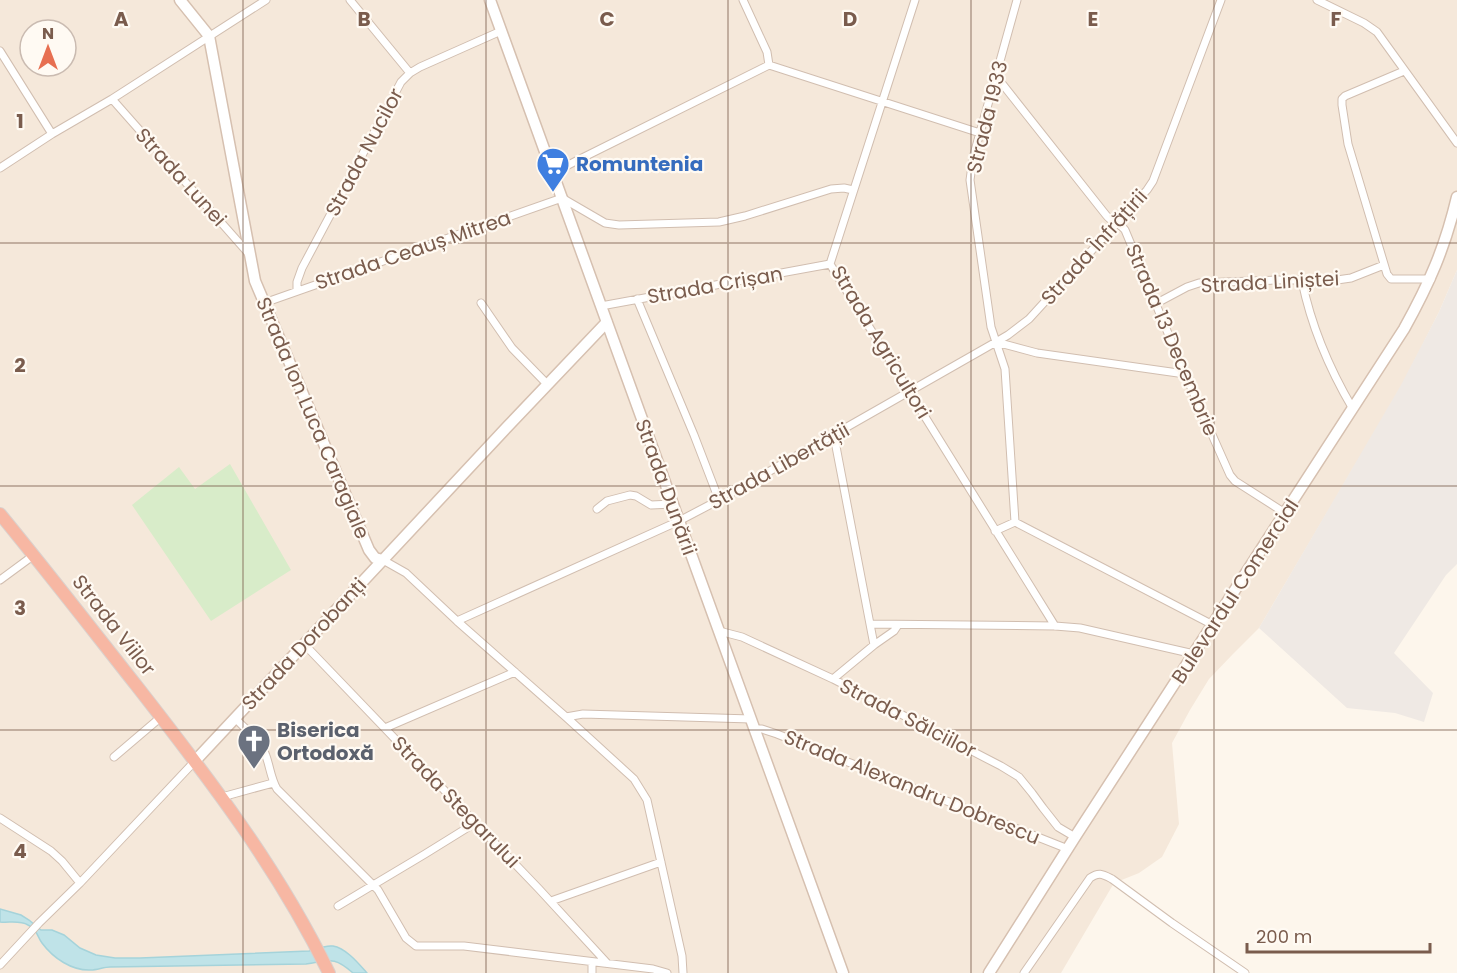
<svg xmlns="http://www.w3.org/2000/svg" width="1457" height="973" font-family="Poppins,sans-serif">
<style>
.residential{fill:#f5e8da;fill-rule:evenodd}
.industrial{fill:#efe9e4}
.green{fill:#d8ecc9}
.water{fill:#bfe3e8;stroke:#a5d3da;stroke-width:1.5}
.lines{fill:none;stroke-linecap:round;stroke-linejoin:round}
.street-casing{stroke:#d1beb0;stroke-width:9}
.secondary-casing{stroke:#d6c0b0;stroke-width:13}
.highway-casing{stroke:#dad1cd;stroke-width:14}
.street{stroke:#fff;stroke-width:7}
.secondary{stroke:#fff;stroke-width:10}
.highway{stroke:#f7b7a3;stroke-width:12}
.grid{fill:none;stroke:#7a5c4d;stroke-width:1.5;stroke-opacity:0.55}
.labels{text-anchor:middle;stroke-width:4.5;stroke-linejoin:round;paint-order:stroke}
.street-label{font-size:20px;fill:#7a5c4d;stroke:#fffaf3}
.shop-label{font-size:20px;font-weight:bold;fill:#366cbe;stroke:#fffaf3;text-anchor:start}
.worship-label{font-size:20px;font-weight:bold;fill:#5b616d;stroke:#fffaf3;text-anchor:start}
.grid-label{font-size:20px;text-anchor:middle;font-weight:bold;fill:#7a5c4d;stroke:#fffaf3;stroke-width:4.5;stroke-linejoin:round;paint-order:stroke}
</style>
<rect width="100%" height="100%" fill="#fdf6ec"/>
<path class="residential" d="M 0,0 L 1457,0 L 1457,270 L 1439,312 L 1402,385 L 1259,628 L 1233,654 L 1209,679 L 1190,710 L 1172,743 L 1179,824 L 1162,857 L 1139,873 L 1114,883 L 1061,973 L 0,973 ZM 30,30 L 66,30 L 66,66 L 30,66 Z"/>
<path class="industrial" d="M 1457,270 L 1457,564 L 1446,575 L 1394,653 L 1433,693 L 1424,722 L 1395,713 L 1347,708 L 1259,628 L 1401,385 L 1439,312 Z"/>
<path class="green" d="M 230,464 L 291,570 L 211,621 L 132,505 L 179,467 L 195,489 Z"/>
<path class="water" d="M 0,909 L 21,915 L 29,920 L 41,930 L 52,930 L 64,935 L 80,948 L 96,955 L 115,958 L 140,958 L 309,951 C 316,949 325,945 333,946 C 346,948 359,964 367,973 L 353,973 C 333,955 329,961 306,964 L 110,967 C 104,967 97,970 91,970 C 72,971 53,958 42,943 C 37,936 37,929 28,925 C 20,920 9,923 0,922 Z"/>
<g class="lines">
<g class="street-casing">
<path id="street" d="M 350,0 L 410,73
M 743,0 L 767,52 L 769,65
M 915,0 L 830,264 L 1055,626
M 1017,0 L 973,158 L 970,180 L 991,327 L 1005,369 L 1015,522 L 1213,625
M 1317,0 L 1364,23 L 1377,32 L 1457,143
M 0,51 L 52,134
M 769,65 L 980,133
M 1404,71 L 1345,96 L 1342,99 L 1342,105 L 1348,144 L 1387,274 L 1391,279 L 1431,279
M 996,76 L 1106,215 C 1113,224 1120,223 1125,230 L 1185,374 L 1230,475 L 1235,481 L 1285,513
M 112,99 L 249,254
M 0,168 L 52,134 L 112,99 L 266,0
M 553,173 L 576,161 L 769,65
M 1302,281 C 1311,325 1330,370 1353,409
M 297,291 L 297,282 L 302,268 L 401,82 L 410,73 L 420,67 L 501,31
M 637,299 L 694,435 L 719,500
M 264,303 L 562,198 L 605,223 L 619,225 L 719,222 L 745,216 L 831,189 L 844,188 L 853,190
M 481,303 L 512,348 L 547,384
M 1157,303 L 1187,287 L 1199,283 L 1277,280 L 1337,280 L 1351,278 L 1384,265
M 601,306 L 830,264
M 996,342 L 1037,353 L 1185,374
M 834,436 L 874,645
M 597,509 L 607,501 L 630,495 L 636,496 L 651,505 L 673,504
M 995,531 L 1015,522
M 383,560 L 406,573 L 457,621 L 566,717 L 634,779 L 647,800 L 682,956 L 683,973
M 0,580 L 34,555
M 457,621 L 679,521 L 719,500 L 996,342 L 1008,335 L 1029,319 L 1147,190 L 1153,181 L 1221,0
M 870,624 L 1055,626 L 1080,628 L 1194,654
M 719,631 L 742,637 L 833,679 L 1001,766 L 1019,777 L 1032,793 L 1043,808 L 1058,827 L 1075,837
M 304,644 L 539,889 L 607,963
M 833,679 L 874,645 L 894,631 L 898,625
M 566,717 L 583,714 L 751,719
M 235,718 C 246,730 261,741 266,756 C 270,767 271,779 277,789 L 378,890 L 406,938 L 416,946 L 464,946 L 653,969 L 667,973
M 385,728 L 515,672
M 755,729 L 762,729 L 777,734 L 1068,849
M 114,757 L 161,717
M 222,797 L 273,783
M 0,818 L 51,851 L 62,861 L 80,883
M 551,901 L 661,862
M 338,906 L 425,854 L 475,823
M 0,965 L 39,923 L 80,883 L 195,761
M 592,973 L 592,962
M 1024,973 L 1090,878 C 1099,872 1102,874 1112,879 L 1172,923 L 1245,973"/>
</g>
<g class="secondary-casing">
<path id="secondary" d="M 180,0 L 209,36 L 255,281 L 369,550 L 375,558 L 383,560
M 490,0 L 843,973
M 195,761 L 508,426 L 607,322
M 989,973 L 1075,837 L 1404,329 C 1429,284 1445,248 1457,197"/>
</g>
<g class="highway-casing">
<path id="highway" d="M 0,514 C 46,570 91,628 136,685 C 208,777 278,868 329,973"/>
</g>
<use href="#street" class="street"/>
<use href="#secondary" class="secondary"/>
<use href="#highway" class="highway"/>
</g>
<path class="grid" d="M 243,0 L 243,973M 486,0 L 486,973M 728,0 L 728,973M 971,0 L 971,973M 1214,0 L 1214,973M 0,243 L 1457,243M 0,486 L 1457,486M 0,730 L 1457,730"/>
<defs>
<g id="supermarket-pin" transform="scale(1.725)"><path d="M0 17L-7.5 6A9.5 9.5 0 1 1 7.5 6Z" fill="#3f7fe0" stroke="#fffaf3"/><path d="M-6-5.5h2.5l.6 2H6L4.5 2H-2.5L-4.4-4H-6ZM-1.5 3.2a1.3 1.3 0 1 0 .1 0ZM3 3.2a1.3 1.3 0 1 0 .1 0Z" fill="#fff"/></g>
<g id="church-pin" transform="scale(1.725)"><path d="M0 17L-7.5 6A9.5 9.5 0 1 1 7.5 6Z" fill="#6b7280" stroke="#fffaf3"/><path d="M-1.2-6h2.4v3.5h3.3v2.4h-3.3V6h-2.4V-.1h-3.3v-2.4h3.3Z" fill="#fff"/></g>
</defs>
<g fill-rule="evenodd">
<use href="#supermarket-pin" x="553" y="164"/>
<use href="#church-pin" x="254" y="741"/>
</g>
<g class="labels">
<g class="street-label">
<text transform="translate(987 117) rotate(-76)" y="7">Strada 1933</text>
<text transform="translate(364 152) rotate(-62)" y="7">Strada Nucilor</text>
<text transform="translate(181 177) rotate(48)" y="7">Strada Lunei</text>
<text transform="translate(1094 247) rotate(-48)" y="7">Strada Înfrățirii</text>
<text transform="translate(413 250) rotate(-19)" y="7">Strada Ceauș Mitrea</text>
<text transform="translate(1270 282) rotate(-3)" y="7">Strada Liniștei</text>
<text transform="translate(715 285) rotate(-10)" y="7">Strada Crișan</text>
<text transform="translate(1172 340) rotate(67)" y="7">Strada 13 Decembrie</text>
<text transform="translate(881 342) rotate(59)" y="7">Strada Agricultori</text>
<text transform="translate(313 418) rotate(67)" y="7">Strada Ion Luca Caragiale</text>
<text transform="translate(779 466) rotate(-29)" y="7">Strada Libertății</text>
<text transform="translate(666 487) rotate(70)" y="7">Strada Dunării</text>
<text transform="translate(1235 591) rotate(-57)" y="7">Bulevardul Comercial</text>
<text transform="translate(114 625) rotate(52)" y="7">Strada Viilor</text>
<text transform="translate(304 644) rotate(-47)" y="7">Strada Dorobanți</text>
<text transform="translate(908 718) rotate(27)" y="7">Strada Sălciilor</text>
<text transform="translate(912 787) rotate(22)" y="7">Strada Alexandru Dobrescu</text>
<text transform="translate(456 802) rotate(46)" y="7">Strada Stegarului</text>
</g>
<g class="shop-label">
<text x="576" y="171">Romuntenia</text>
</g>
<g class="worship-label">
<text x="277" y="737">Biserica<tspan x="277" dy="23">Ortodoxă</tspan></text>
</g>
</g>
<g class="grid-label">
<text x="121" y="26">A</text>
<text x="364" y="26">B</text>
<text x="607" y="26">C</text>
<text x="850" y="26">D</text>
<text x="1093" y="26">E</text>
<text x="1336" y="26">F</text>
<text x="20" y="128">1</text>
<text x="20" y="372">2</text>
<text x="20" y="615">3</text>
<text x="20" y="858">4</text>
</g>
<g transform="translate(48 48)"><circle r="28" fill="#fffaf3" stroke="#cabbb1" stroke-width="1.5"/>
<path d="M0-4.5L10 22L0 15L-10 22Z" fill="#e76f51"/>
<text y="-9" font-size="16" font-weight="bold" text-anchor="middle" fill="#7a5c4d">N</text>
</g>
<path d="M1247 943v9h183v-9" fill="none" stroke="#7a5c4d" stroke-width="3"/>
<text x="1256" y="943" font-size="18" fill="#7a5c4d" stroke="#fffaf3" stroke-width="4.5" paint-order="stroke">200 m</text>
</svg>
